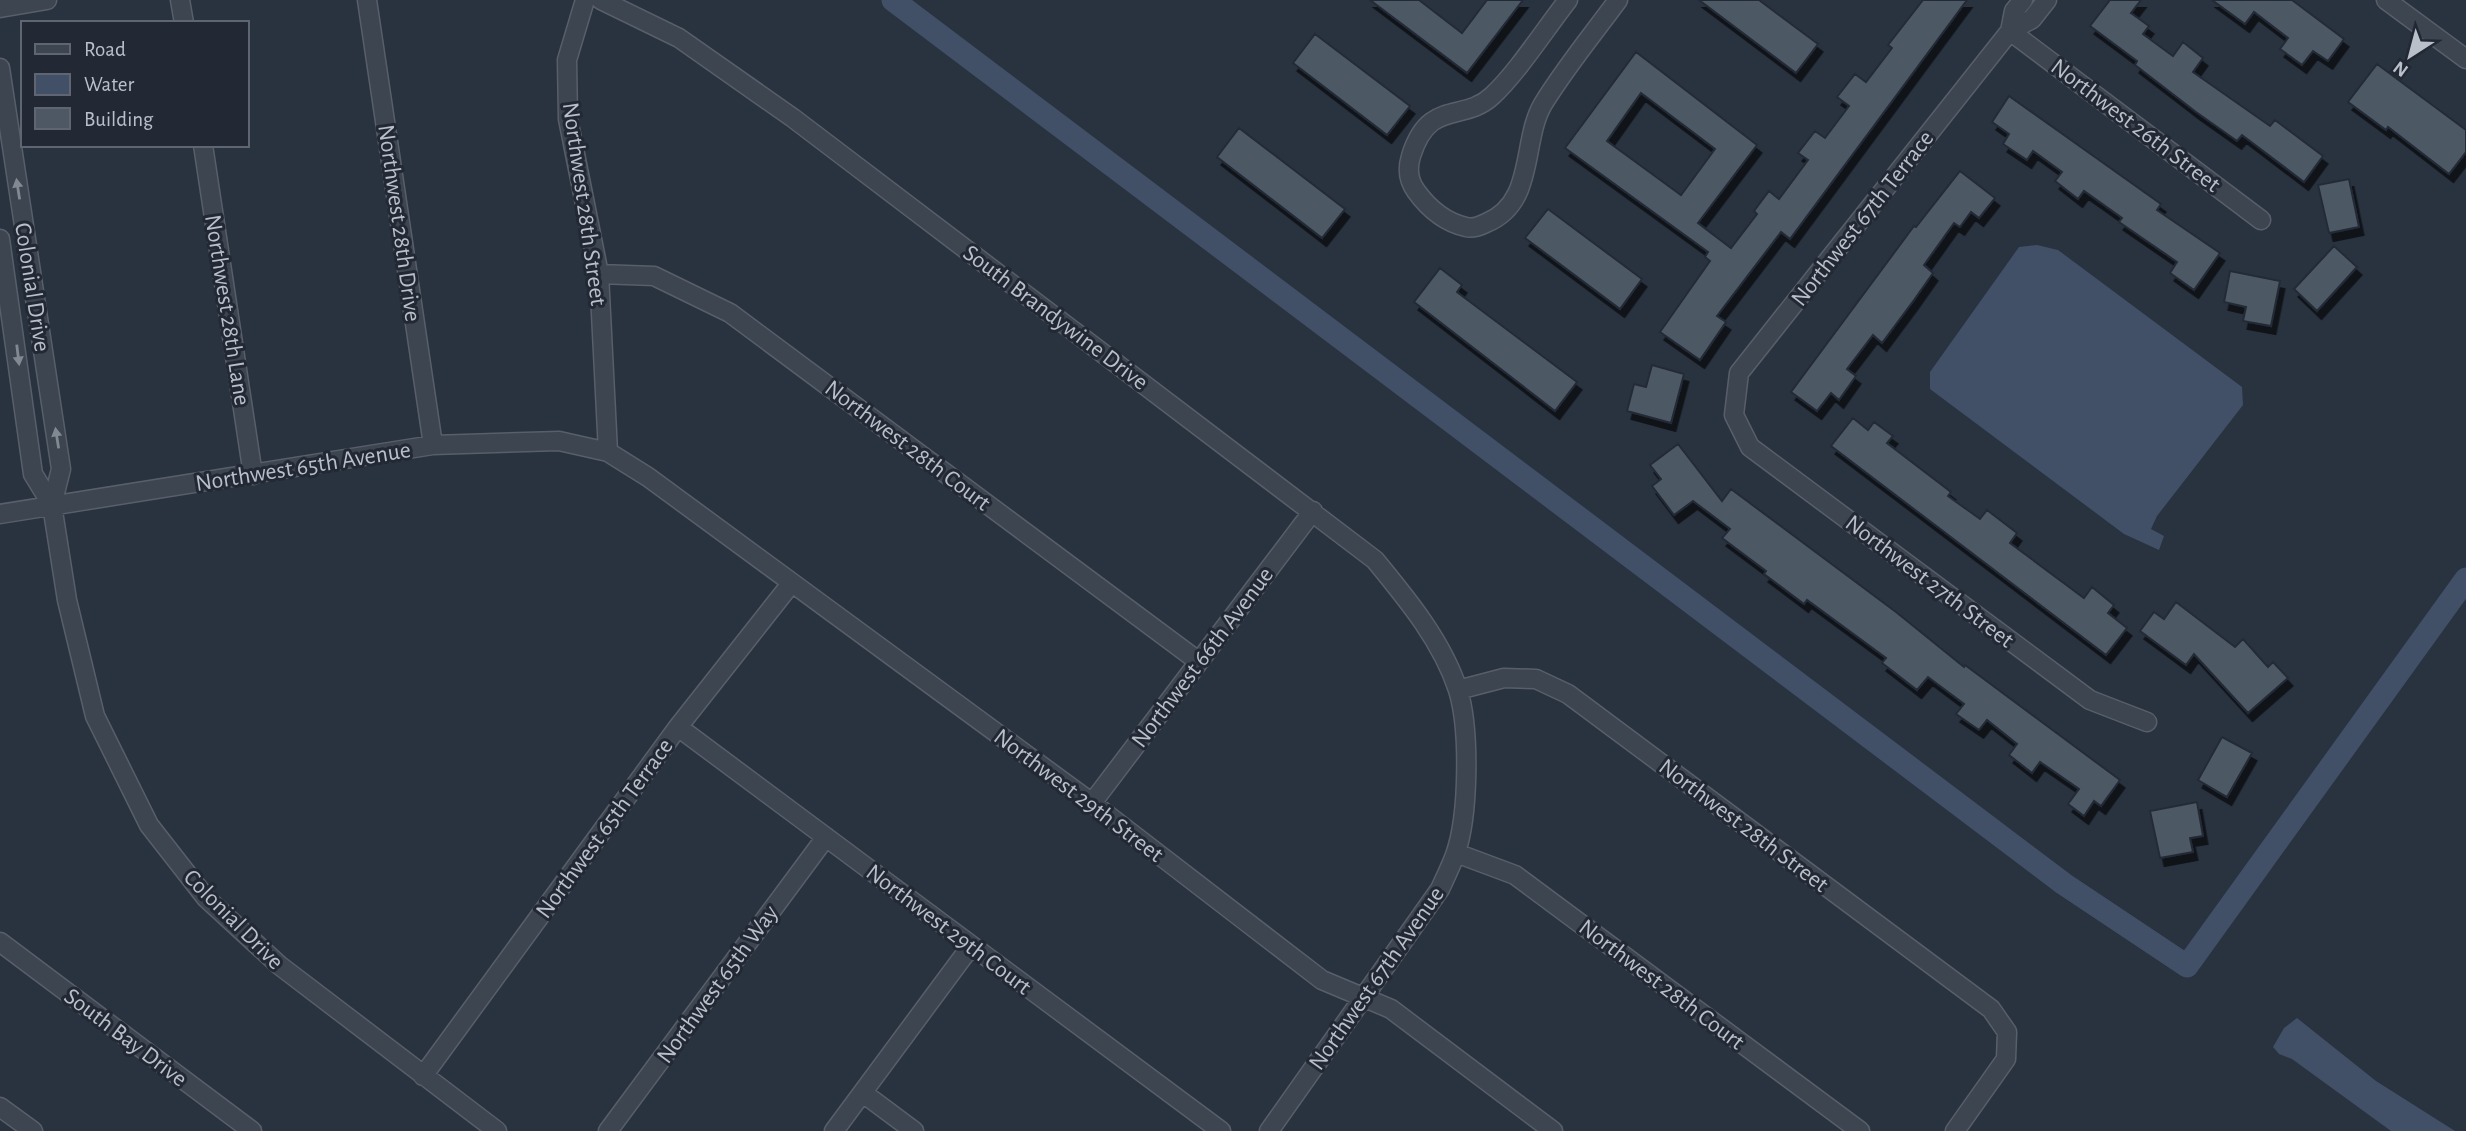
<svg xmlns="http://www.w3.org/2000/svg" width="2466" height="1131" font-family="'Alegreya Sans',sans-serif">
<style>
.water{fill:#415067}
.lines{fill:none;stroke-linecap:round;stroke-linejoin:round}
.canal{stroke:#415067;stroke-width:23}
.building{fill:#4e5865;stroke:#242b37;stroke-width:2;fill-rule:evenodd;filter:url(#shadow)}
.street-casing{stroke:#585f6a;stroke-width:21}
.street{stroke:#3d4550;stroke-width:18}
.oneway{fill:#828993}
.labels{text-anchor:middle;stroke-width:6;stroke-linejoin:round;paint-order:stroke}
.street-label{font-size:24px;fill:#bac0ca;stroke:#222935}
</style>
<defs>
<filter id="shadow"><feDropShadow dx="4.5" dy="8" stdDeviation="0" flood-color="#0009"/></filter>
</defs>
<rect width="100%" height="100%" fill="#29323f"/>
<path class="water" d="M 2037,245 L 2058,250 L 2242,387 L 2243,405 L 2157,516 L 2151,529 L 2164,536 L 2159,550 L 2124,534 L 1930,389 L 1930,372 L 2019,247 Z
M 2297,1018 L 2376,1081 L 2455,1131 L 2391,1131 L 2292,1059 L 2279,1054 L 2273,1047 L 2284,1028 Z"/>
<g class="lines">
<path class="canal" d="M 893,0 L 2064,884 L 2187,966 L 2466,579"/>
</g>
<path class="building" d="M 1370,0 L 1419,0 L 1462,33 L 1487,0 L 1523,0 L 1467,73 Z
M 1699,0 L 1759,0 L 1818,44 L 1796,73 Z
M 1923,0 L 1967,0 L 1790,239 L 1781,232 L 1717,316 L 1726,322 L 1700,360 L 1660,332 L 1710,261 L 1705,257 L 1708,252 L 1565,148 L 1636,52 L 1757,145 L 1698,223 L 1731,248 L 1757,214 L 1754,211 L 1769,191 L 1779,199 L 1808,160 L 1798,153 L 1815,131 L 1825,138 L 1849,106 L 1837,97 L 1855,74 L 1866,82 L 1892,48 L 1888,45 ZM 1641,93 L 1715,149 L 1681,195 L 1607,141 Z
M 2110,0 L 2141,0 L 2131,13 L 2149,26 L 2143,34 L 2173,56 L 2183,42 L 2203,58 L 2193,72 L 2270,126 L 2275,120 L 2323,156 L 2304,182 L 2242,135 L 2237,141 L 2196,112 L 2135,65 L 2137,61 L 2090,26 Z
M 2212,0 L 2292,0 L 2344,39 L 2328,61 L 2313,51 L 2302,65 L 2280,49 L 2288,38 L 2254,12 L 2245,24 Z
M 1315,34 L 1410,106 L 1387,135 L 1293,63 Z
M 2377,64 L 2466,130 L 2466,152 L 2449,174 L 2388,127 L 2386,130 L 2348,102 Z
M 2009,96 L 2161,204 L 2157,210 L 2220,253 L 2194,290 L 2170,273 L 2177,262 L 2119,222 L 2122,218 L 2084,191 L 2078,199 L 2055,181 L 2062,172 L 2033,151 L 2027,160 L 2003,144 L 2009,134 L 1992,122 Z
M 1239,128 L 1345,209 L 1322,238 L 1217,157 Z
M 1960,171 L 1995,198 L 1979,218 L 1971,212 L 1960,227 L 1954,223 L 1924,265 L 1933,273 L 1914,300 L 1882,343 L 1873,335 L 1847,369 L 1856,376 L 1839,400 L 1831,393 L 1817,411 L 1791,392 L 1914,226 L 1916,227 Z
M 2349,179 L 2359,227 L 2329,233 L 2318,185 Z
M 1548,209 L 1642,279 L 1620,309 L 1525,238 Z
M 2334,246 L 2357,267 L 2317,311 L 2294,289 Z
M 1440,268 L 1462,285 L 1457,292 L 1577,382 L 1555,411 L 1414,302 Z
M 2230,271 L 2280,281 L 2271,326 L 2243,321 L 2246,307 L 2224,302 Z
M 1652,365 L 1684,374 L 1671,423 L 1627,411 L 1634,384 L 1646,387 Z
M 1853,418 L 1868,430 L 1874,422 L 1893,436 L 1887,443 L 1951,492 L 1948,496 L 1980,519 L 1987,510 L 2017,533 L 2010,543 L 2084,598 L 2092,587 L 2114,605 L 2108,613 L 2127,628 L 2106,655 L 1831,446 Z
M 1678,444 L 1722,501 L 1731,489 L 1896,612 L 1964,667 L 1965,665 L 2120,780 L 2101,806 L 2094,801 L 2084,816 L 2068,804 L 2079,789 L 2040,762 L 2032,773 L 2009,755 L 2017,744 L 1987,720 L 1979,730 L 1956,714 L 1964,704 L 1928,677 L 1917,690 L 1882,663 L 1886,658 L 1807,600 L 1804,604 L 1764,574 L 1766,571 L 1722,538 L 1730,529 L 1693,501 L 1674,515 L 1652,486 L 1661,479 L 1650,465 Z
M 2176,602 L 2235,647 L 2243,639 L 2268,667 L 2273,662 L 2288,678 L 2248,713 L 2194,654 L 2186,665 L 2140,631 L 2154,612 L 2164,619 Z
M 2222,737 L 2252,753 L 2227,797 L 2198,780 Z
M 2197,802 L 2203,836 L 2190,838 L 2193,852 L 2160,858 L 2150,811 Z"/>
<g class="lines">
<g class="street-casing">
<path id="street" d="M 180,0 L 184,23
M 367,0 L 433,445
M 585,0 L 567,60 L 568,119 L 599,274 L 608,452
M 601,0 L 679,38 L 793,118 L 1375,560 C 1407,599 1442,641 1458,690 C 1470,729 1469,816 1455,855 C 1451,866 1445,878 1440,889 L 1269,1131
M 1568,0 C 1546,28 1517,73 1492,96 C 1463,123 1429,98 1411,156 C 1407,169 1408,180 1416,191 C 1429,209 1444,222 1466,227 C 1473,229 1480,226 1486,223 C 1536,203 1521,141 1543,104 C 1565,68 1593,34 1618,0
M 2047,0 L 2032,19 L 2010,31 L 1739,373 L 1734,415 L 1750,447 L 2090,700 L 2147,722
M 2386,0 L 2466,59
M 0,8 L 47,0
M 2010,31 L 2261,220
M 2010,31 L 2014,11 L 2023,0
M 0,68 L 61,469 L 52,505 L 67,600 L 95,716 L 149,825 L 206,898 L 279,965 L 497,1131
M 203,145 L 253,475
M 0,239 L 33,474 L 52,505
M 599,274 L 654,276 L 730,313 L 1198,661
M 0,514 L 433,445 L 559,441 L 608,452 L 648,477 L 1092,803 L 1322,980 L 1391,1009 L 1553,1131
M 1458,690 L 1504,678 L 1536,679 L 1568,694 L 1991,1009 L 2007,1032 L 2006,1059 L 1955,1131
M 678,727 L 1221,1131
M 1092,803 L 1313,511
M 1456,853 L 1515,875 L 1860,1131
M 0,942 L 252,1131
M 423,1076 L 678,727 L 790,585
M 863,1093 L 914,1131
M 0,1107 L 33,1131
M 608,1131 L 826,837
M 834,1131 L 971,946"/>
</g>
<use href="#street" class="street"/>
</g>
<defs><path id="oneway-solid" d="M-6-.8H1V-3.2L6.5 0L1 3.2V.8H-6Z" transform="scale(1.75)"/></defs>
<g class="oneway">
<use href="#oneway-solid" transform="translate(18 189) rotate(-99)"/>
<use href="#oneway-solid" transform="translate(18 355) rotate(83)"/>
<use href="#oneway-solid" transform="translate(57 438) rotate(-99)"/>
</g>
<g class="labels">
<g class="street-label">
<text transform="translate(2136 125) rotate(37)" y="8">Northwest 26th Street</text>
<text transform="translate(585 204) rotate(82)" y="8">Northwest 28th Street</text>
<text transform="translate(1862 218) rotate(-52)" y="8">Northwest 67th Terrace</text>
<text transform="translate(400 223) rotate(82)" y="8">Northwest 28th Drive</text>
<text transform="translate(33 287) rotate(81)" y="8">Colonial Drive</text>
<text transform="translate(228 310) rotate(81)" y="8">Northwest 28th Lane</text>
<text transform="translate(1056 317) rotate(37)" y="8">South Brandywine Drive</text>
<text transform="translate(908 445) rotate(37)" y="8">Northwest 28th Court</text>
<text transform="translate(303 466) rotate(-9)" y="8">Northwest 65th Avenue</text>
<text transform="translate(1930 581) rotate(37)" y="8">Northwest 27th Street</text>
<text transform="translate(1202 657) rotate(-53)" y="8">Northwest 66th Avenue</text>
<text transform="translate(1079 795) rotate(37)" y="8">Northwest 29th Street</text>
<text transform="translate(1744 825) rotate(37)" y="8">Northwest 28th Street</text>
<text transform="translate(604 828) rotate(-54)" y="8">Northwest 65th Terrace</text>
<text transform="translate(234 919) rotate(45)" y="8">Colonial Drive</text>
<text transform="translate(949 929) rotate(37)" y="8">Northwest 29th Court</text>
<text transform="translate(1376 978) rotate(-55)" y="8">Northwest 67th Avenue</text>
<text transform="translate(717 984) rotate(-54)" y="8">Northwest 65th Way</text>
<text transform="translate(1662 984) rotate(37)" y="8">Northwest 28th Court</text>
<text transform="translate(126 1037) rotate(37)" y="8">South Bay Drive</text>
</g>
</g>
<rect x="21" y="21" width="228" height="126" fill="#222935" stroke="#5f6571" stroke-width="2"/>
<rect x="35" y="44" width="35" height="10" fill="#3d4550" stroke="#5f6571" stroke-width="2"/>
<text x="84" y="56" font-size="21" fill="#bac0ca">Road</text>
<rect x="35" y="74" width="35" height="21" fill="#415067" stroke="#5f6571" stroke-width="2"/>
<text x="84" y="91" font-size="21" fill="#bac0ca">Water</text>
<rect x="35" y="108" width="35" height="21" fill="#4e5865" stroke="#5f6571" stroke-width="2"/>
<text x="84" y="126" font-size="21" fill="#bac0ca">Building</text>
<g transform="translate(2410 56) rotate(216)" stroke="#222935" stroke-width="5" paint-order="stroke">
<path d="M0-5L12 26L0 18L-12 26Z" fill="#bac0ca"/>
<text y="-10" font-size="19" font-weight="bold" text-anchor="middle" fill="#bac0ca">N</text>
</g>
</svg>
